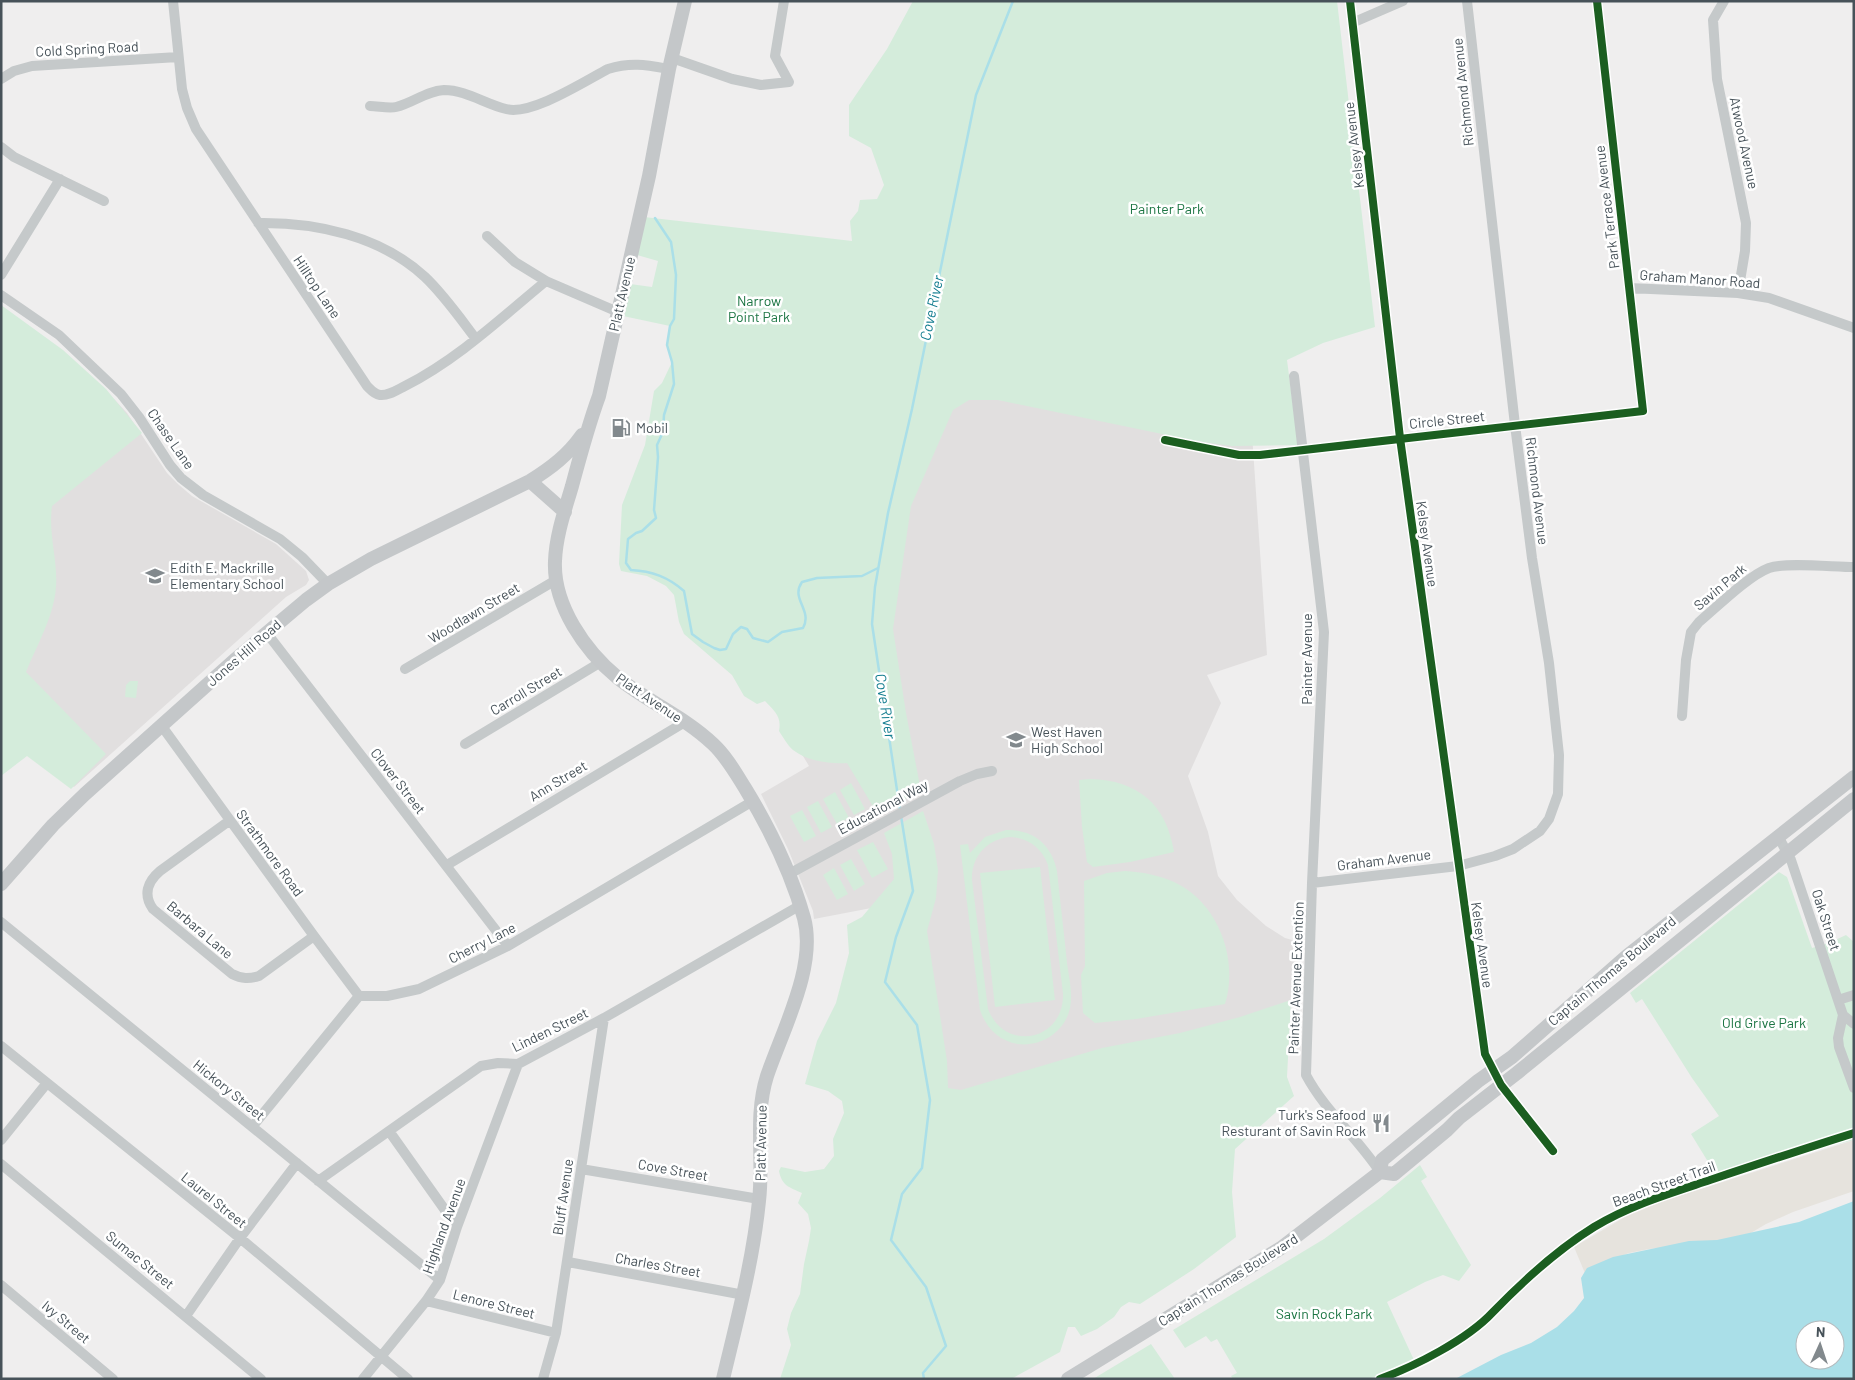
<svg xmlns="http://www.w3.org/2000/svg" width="1855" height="1380" font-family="Barlow,sans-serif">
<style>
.education{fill:#e1dfdf}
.green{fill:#d4ecdb;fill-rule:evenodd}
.sand{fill:#e6e3dd}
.water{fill:#aadfe8;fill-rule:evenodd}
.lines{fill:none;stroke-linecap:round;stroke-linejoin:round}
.stream{stroke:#aadfe8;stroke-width:2.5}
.minor{stroke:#c5c9ca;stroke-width:10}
.major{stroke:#c4c7c9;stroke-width:14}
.cycleway-casing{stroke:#fff;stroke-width:11}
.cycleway{stroke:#1b5e20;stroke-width:8}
.labels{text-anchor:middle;stroke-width:5;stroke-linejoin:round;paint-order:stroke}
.street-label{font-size:14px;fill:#475259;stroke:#fff}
.park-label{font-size:14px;fill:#1c7543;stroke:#fff}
.poi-label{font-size:14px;fill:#475259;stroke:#fff;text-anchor:start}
.water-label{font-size:15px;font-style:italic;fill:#157e90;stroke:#fff}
</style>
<rect width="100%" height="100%" fill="#efeeee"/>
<path class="education" d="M 866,390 L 1251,419 L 1267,655 L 1207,675 L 1221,703 L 1188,776 L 1208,832 L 1218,876 L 1237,900 L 1266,926 L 1285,938 L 1303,943 L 1300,1000 L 1269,1012 L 949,1100 L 887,905 L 814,919 L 813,911 L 788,849 L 761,794 L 809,766 L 800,751 Z
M 114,399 L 127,413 L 167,473 L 179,485 L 192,496 L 276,544 L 306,571 L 309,580 L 306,585 L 286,597 L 74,787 L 1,727 L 1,446 Z"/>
<path class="green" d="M 913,1 L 1337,1 L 1375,327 L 1323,343 L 1287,360 L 1298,445 L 1232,446 L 1196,441 L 998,400 L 969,400 L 953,410 L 911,506 L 893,629 L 906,713 L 921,791 L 877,813 L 847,763 C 829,764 807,761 793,750 C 788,746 783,737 779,731 C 782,716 774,711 765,701 L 757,704 L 744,696 L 732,675 L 684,634 L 679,622 L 674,595 L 666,586 L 647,576 L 621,571 L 619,564 L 622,505 L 645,445 L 654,391 L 662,383 L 672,362 L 667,345 L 670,326 L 623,316 L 630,284 L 652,287 L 658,261 L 637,255 L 644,217 L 852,241 L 850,221 L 858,211 L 860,200 L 877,199 L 884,185 L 871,148 L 849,136 L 849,105 L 887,49 Z
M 1,305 L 63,350 L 106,389 L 142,433 L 52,506 C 48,534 58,560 56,587 C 54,616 37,645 26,672 L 106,754 L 71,789 L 27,756 L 1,776 Z
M 130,681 L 138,681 L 136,698 L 125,697 L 126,685 Z
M 1090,779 C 1138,780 1167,805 1174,852 L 1130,862 L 1093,867 L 1087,862 L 1082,827 L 1079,780 Z
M 851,783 L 865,809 L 854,815 L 840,790 Z
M 835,792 L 849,818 L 837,824 L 823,799 Z
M 818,801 L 832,827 L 821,833 L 807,807 Z
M 802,810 L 816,836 L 804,842 L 790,816 Z
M 923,811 L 934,844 L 938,870 L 936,898 L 927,931 L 947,1061 L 948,1088 L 961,1090 L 1102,1048 L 1180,1033 L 1240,1017 L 1291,1000 L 1287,1077 L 1294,1096 L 1235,1149 L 1232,1192 L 1236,1237 L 1194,1269 L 1140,1304 L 1129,1302 L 1121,1307 L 1114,1317 L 1097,1329 L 1081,1336 L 1075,1327 L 1068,1327 L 1060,1352 L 1011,1379 L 780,1379 L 791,1345 L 787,1329 L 791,1313 L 800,1294 L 804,1264 L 809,1241 L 811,1228 L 808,1214 L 798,1203 L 802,1193 C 789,1187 782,1186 779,1171 L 781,1167 L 805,1172 L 824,1169 L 834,1156 L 833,1139 L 844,1113 L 842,1101 L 828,1091 L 805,1084 L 817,1041 L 836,1003 L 849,953 L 847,925 L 862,917 L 894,879 L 892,854 L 884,833 Z
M 1006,830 C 1033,829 1052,845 1057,871 C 1060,901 1064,932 1067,963 C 1069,977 1073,994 1070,1008 C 1065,1032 1041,1047 1018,1044 C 999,1041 986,1028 980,1010 L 960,845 L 968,844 L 970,853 L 985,837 ZM 1012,837 C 1030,839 1042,849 1048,865 L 1063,994 C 1064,1041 1005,1053 988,1009 L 972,880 C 971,856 988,838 1012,837 Z
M 873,842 L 888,869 L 872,878 L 857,850 Z
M 851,859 L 865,884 L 854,891 L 840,865 Z
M 1040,867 L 1055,1000 L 995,1007 L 980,873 Z
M 834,868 L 848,894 L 837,900 L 823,875 Z
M 1125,871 C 1142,872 1158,875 1174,882 C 1218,902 1239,959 1225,1004 L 1136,1019 L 1095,1023 L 1083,1013 L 1081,975 L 1085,966 L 1084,881 L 1107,873 Z
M 1779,872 L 1787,877 L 1812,948 L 1831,942 L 1846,935 L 1854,942 L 1854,1140 L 1758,1164 L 1718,1178 L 1691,1134 L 1719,1116 L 1692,1078 L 1642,999 L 1636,1003 L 1630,993 Z
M 1420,1165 L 1427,1177 L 1421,1181 L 1471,1265 L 1459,1281 L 1443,1275 L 1425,1282 L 1387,1302 L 1414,1360 L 1380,1375 L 1368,1379 L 1233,1379 L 1231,1376 L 1237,1373 L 1217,1339 L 1211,1342 L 1206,1336 L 1185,1348 L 1173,1330 L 1324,1239 L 1380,1198 Z
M 1151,1344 L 1175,1379 L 1093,1379 Z"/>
<path class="sand" d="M 1854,1140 L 1854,1191 L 1793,1212 L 1766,1224 L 1739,1240 L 1649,1249 L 1629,1253 L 1613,1259 L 1587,1278 L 1574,1247 L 1625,1217 L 1663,1201 Z"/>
<path class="water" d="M 1854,1201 L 1854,1379 L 1455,1379 L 1501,1355 L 1531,1343 L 1557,1327 L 1574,1311 L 1584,1298 L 1581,1278 L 1587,1268 L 1613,1257 L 1689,1241 L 1717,1240 L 1799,1222 ZM 1805,1330 L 1835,1330 L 1835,1360 L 1805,1360 Z"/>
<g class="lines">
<path class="stream" d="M 655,218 L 671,242 L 676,275 L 674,319 L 670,326 L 667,345 L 672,362 L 674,384 L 664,415 L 663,432 L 657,445 L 658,457 L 654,510 L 656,518 L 642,531 L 636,533 L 628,539 L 626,563 L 631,570 C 652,571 668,577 684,591 L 692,634 L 703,642 L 714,648 L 720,650 L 726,649 L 733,634 L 741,627 L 747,629 L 753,638 L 768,642 L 782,632 L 803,628 C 813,610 790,599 802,582 L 817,578 L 862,576 L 878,568
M 900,810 L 872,624 L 875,587 L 888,513 L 912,409 L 976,95 L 1013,1
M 901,816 L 913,891 L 896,937 L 885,982 L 917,1025 L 930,1100 L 922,1168 L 902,1194 L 891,1240 L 926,1287 L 946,1346 L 923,1373 L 924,1379"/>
<path class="minor" d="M 173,1 L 182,89 L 187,108 L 196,129 L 367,386 C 371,390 374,394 380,395 C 388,396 397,390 405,386 C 458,359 501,318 546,281
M 1350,1 L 1400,438 L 1485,1054 L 1501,1085 L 1553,1151
M 1724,1 L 1713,20 L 1717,79 L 1746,223 L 1745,251 L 1738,293
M 1352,23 L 1403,1
M 672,58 L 732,79 L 761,85 L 789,82 L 775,56 L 784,1
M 1,79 L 14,71 L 32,66 L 178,57
M 370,106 C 378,106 389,109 396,107 C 413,103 426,91 444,90 C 466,90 485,104 506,109 C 531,116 585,81 608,69 C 631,62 646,65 669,69
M 1,147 L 14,157 L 104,201
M 258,223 C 316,222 381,236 425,277 C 444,295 460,318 476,339
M 487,236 L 515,262 L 546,281 L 618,312
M 1,275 L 60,179
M 1629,288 L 1738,293 L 1769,298 L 1854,328
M 1,295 L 59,335 L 121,394 L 139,417 L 170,465 L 181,478 L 203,495 L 280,539 L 302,557 L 328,584
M 1294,376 L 1324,632 L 1312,883 L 1306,1075 C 1325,1111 1358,1138 1380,1172
M 1165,440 L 1239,455 L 1260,455 L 1643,411 L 1597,1
M 266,632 L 508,946
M 405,669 L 556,580
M 1682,716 L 1686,660 L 1691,632 L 1699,622 C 1717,607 1748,576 1769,568 C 1786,562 1833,567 1854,567
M 161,725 L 314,936 L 359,996
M 465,744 L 601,662
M 229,821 L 160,871 C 147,882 143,895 153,909 L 232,974 C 242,979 249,979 259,976 L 314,936
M 1778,836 L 1791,860 L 1843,1015 L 1854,1024
M 447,865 L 685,722
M 789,874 L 960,781 L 977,774 L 992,771
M 1312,883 L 1458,866 L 1495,856 L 1513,849 L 1540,831 L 1549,819 L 1558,794 L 1559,755 L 1549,663 L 1532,558 L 1515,425 L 1467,1
M 1,922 L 440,1280
M 1838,1000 L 1854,995
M 1843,1015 L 1838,1038 L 1839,1047 L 1854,1088
M 1,1046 L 240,1238 L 408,1379
M 252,1127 L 359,996 L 387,996 L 419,989 L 508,946 L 753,801
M 389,1131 L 457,1227
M 1,1140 L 47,1083
M 1,1164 L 261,1379
M 581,1169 L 759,1199
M 318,1181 L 481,1066 L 498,1063 L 518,1064 L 604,1018 L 799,906
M 568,1262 L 744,1295
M 1,1285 L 113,1379
M 426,1301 L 556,1333
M 186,1316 L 240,1238 L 297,1163
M 363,1379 L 426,1301 L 440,1280 L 457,1227 L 518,1064
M 543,1379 L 556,1333 L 604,1018"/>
<path class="major" d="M 685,1 L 669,69 L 649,176 L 599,396 C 588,426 580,456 572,486 C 565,510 556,535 555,561 C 553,605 585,651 618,678 C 648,702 685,717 713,744 C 726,756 735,772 745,788 C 770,829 791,872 804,918 C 817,966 783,1029 767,1076 C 754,1117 764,1159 759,1201 C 753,1261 737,1320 723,1379
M 530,481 L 565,512
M 1,884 L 53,825 L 85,794 L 237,658 L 306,600 L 328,584 L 371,559 L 530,481 C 551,468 568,455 582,435
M 1380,1172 L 1394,1174 L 1447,1130 L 1459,1118 L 1517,1073 L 1854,799
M 1068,1379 L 1281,1248 L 1380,1172 L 1382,1160 L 1478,1081 L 1512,1057 L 1627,956 L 1854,777"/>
<g class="cycleway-casing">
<path id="cycleway" d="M 1350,1 L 1400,438 L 1485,1054 L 1501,1085 L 1553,1151
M 1165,440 L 1239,455 L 1260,455 L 1643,411 L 1597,1
M 1380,1379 C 1415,1366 1467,1340 1493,1312 C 1523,1281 1557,1250 1594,1227 C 1630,1205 1671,1193 1710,1180 C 1758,1164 1806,1148 1854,1133"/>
</g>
<use href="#cycleway" class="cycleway"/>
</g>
<defs>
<g id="fuel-bare" transform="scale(1.5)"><path d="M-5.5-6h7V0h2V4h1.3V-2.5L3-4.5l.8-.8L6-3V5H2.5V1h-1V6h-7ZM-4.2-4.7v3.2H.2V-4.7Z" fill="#82898d" stroke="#fff" stroke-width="2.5" paint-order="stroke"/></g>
<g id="school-bare" transform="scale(1.5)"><path d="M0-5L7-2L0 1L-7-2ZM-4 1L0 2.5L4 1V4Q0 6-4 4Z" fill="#82898d" stroke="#fff" stroke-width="2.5" paint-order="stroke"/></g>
<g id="restaurant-bare" transform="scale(1.5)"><path d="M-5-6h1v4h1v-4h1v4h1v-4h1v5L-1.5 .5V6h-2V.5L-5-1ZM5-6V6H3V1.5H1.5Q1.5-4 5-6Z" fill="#82898d" stroke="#fff" stroke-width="2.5" paint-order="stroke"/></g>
</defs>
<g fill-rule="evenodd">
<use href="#fuel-bare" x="621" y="428"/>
<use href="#school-bare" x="155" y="576"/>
<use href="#school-bare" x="1016" y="740"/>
<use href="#restaurant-bare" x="1381" y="1123"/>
</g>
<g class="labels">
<g class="street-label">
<text transform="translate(87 49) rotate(-3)" y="5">Cold Spring Road</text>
<text transform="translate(1463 92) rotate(-96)" y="5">Richmond Avenue</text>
<text transform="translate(1744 143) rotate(78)" y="5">Atwood Avenue</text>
<text transform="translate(1354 145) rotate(-97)" y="5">Kelsey Avenue</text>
<text transform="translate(1607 207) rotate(-97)" y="5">Park Terrace Avenue</text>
<text transform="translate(1700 279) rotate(4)" y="5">Graham Manor Road</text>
<text transform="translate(317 287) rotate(56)" y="5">Hilltop Lane</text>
<text transform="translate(622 294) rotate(-77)" y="5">Platt Avenue</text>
<text transform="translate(1447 420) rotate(-6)" y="5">Circle Street</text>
<text transform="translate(171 439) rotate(55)" y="5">Chase Lane</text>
<text transform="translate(1537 491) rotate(83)" y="5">Richmond Avenue</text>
<text transform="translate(1427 544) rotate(82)" y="5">Kelsey Avenue</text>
<text transform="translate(1720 587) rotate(-40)" y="5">Savin Park</text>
<text transform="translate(474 613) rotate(-31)" y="5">Woodlawn Street</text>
<text transform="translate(244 653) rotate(-41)" y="5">Jones Hill Road</text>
<text transform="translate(1307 659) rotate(-90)" y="5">Painter Avenue</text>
<text transform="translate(526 691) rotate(-31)" y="5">Carroll Street</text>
<text transform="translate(649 698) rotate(34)" y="5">Platt Avenue</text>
<text transform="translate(398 781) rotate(52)" y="5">Clover Street</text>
<text transform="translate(558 781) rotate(-31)" y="5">Ann Street</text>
<text transform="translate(883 807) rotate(-28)" y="5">Educational Way</text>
<text transform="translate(270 853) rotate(54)" y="5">Strathmore Road</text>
<text transform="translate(1384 860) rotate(-7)" y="5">Graham Avenue</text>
<text transform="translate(1826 920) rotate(72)" y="5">Oak Street</text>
<text transform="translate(200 930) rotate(40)" y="5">Barbara Lane</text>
<text transform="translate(482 943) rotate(-27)" y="5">Cherry Lane</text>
<text transform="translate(1482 945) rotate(82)" y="5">Kelsey Avenue</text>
<text transform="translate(1612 971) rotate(-40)" y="5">Captain Thomas Boulevard</text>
<text transform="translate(1296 978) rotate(-88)" y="5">Painter Avenue Extention</text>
<text transform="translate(550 1030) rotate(-26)" y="5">Linden Street</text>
<text transform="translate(229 1090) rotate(39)" y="5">Hickory Street</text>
<text transform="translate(761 1143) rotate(-89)" y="5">Platt Avenue</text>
<text transform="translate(673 1170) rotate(10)" y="5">Cove Street</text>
<text transform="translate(1664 1184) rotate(-20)" y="5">Beach Street Trail</text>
<text transform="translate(563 1197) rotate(-82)" y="5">Bluff Avenue</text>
<text transform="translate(214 1200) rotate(39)" y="5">Laurel Street</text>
<text transform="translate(444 1226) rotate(-70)" y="5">Highland Avenue</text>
<text transform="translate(140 1260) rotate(39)" y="5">Sumac Street</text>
<text transform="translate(658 1265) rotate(10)" y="5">Charles Street</text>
<text transform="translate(1228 1280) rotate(-32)" y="5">Captain Thomas Boulevard</text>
<text transform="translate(494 1304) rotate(14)" y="5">Lenore Street</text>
<text transform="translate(66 1322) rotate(40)" y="5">Ivy Street</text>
</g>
<g class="park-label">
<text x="1167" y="214">Painter Park</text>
<text x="759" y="306">Narrow<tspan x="759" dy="16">Point Park</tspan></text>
<text x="1764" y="1028">Old Grive Park</text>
<text x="1324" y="1319">Savin Rock Park</text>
</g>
<g class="poi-label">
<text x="636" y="433">Mobil</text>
<text x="170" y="573">Edith E. Mackrille<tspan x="170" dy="16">Elementary School</tspan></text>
<text x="1031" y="737">West Haven<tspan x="1031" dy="16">High School</tspan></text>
<text x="1366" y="1120" text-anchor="end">Turk's Seafood<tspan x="1366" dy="16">Resturant of Savin Rock</tspan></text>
</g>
<g class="water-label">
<text transform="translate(932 308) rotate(-78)" y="5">Cove River</text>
<text transform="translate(885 706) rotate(81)" y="5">Cove River</text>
</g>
</g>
<rect width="1855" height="1380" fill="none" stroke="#475259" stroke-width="5"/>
<g transform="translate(1820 1345) rotate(3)"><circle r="24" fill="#ffffff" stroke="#b5babd"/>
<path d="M0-4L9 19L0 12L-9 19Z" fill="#82898d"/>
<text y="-8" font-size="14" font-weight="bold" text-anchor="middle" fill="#475259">N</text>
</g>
</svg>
